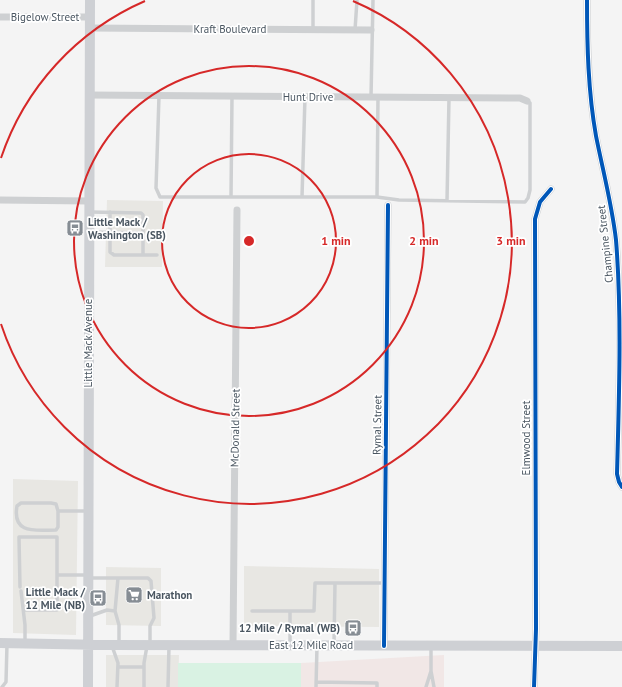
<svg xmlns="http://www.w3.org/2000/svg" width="622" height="687" font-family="'PT Sans',sans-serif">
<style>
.commercial{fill:#e8e7e3}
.medical{fill:#f1e7e6}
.green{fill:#d9f2e3}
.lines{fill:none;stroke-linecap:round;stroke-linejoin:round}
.service{stroke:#ced0d2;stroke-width:3.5}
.minor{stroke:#ced0d2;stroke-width:7}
.secondary{stroke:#ced0d4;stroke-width:10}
.cycleway-casing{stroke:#fff;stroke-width:6}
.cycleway{stroke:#0057b8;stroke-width:4}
.ring{fill:none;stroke:#d62828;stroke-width:2}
.labels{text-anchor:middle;stroke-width:3.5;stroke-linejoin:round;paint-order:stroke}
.street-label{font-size:11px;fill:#4a5661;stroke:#fff}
.poi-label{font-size:11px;font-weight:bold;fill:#4a5661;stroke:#fff;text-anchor:start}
.centre{fill:#d62828;stroke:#fff;stroke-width:2}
.ring-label{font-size:12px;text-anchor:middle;font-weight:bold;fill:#d62828;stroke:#fff;stroke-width:3.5;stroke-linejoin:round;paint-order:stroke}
</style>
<rect width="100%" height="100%" fill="#f4f4f4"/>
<path class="commercial" d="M 107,200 L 163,201 L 162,267 L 105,267 Z
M 13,479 L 78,481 L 76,635 L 13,633 Z
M 244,566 L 379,569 L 379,627 L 244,626 Z
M 106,567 L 161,568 L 161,626 L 106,625 Z
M 106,655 L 179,655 L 178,687 L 106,687 Z"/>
<path class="medical" d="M 444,655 L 444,687 L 301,687 L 301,663 Z"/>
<path class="green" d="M 178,663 L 301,663 L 301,687 L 178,687 Z"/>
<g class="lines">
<path class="service" d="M 313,30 L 313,0
M 355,30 L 357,0
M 159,96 L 156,188 L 160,197 L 377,197 L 399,200 L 525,202 L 528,198 L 530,190 L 530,103 L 527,101
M 371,97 L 373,0
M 231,197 L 232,97
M 302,197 L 305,97
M 377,197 L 378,97
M 447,201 L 449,98
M 90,212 L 141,213 L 143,215 L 143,255 L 114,255 L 110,252 L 110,212
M 91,232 L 143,233
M 143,255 L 157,255
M 58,511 L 58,527 L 56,530 C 36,530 12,535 17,506 L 21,503 L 51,503 L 56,504 L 58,511 L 87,511
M 57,575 L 87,575
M 90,578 L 148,578 L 151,581 L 154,618 L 150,626 L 150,644
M 118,578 L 115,611 L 119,625 L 119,644
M 20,587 L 19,537 L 57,537 L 57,610 L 24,610
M 21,591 L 25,625 L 25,642
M 252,611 L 314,611 L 315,583 L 385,583
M 90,616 L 107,610 L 115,611
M 290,644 L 290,612
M 334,644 L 335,583
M 112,646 L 118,663 L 117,687
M 431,647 L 431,671 L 434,687
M 118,667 L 144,667
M 316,682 L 377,683 L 377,687
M 2,687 L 6,682 L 7,644
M 144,687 L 144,663 L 147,646
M 168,687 L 169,646
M 316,687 L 317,646
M 426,687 L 431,671"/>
<path class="minor" d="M 587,0 C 587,45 588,91 596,136 C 603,171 612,205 616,240 C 622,315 619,398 617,474 L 619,482 L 622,487
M 0,17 L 89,17
M 89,28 L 371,30
M 89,95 L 520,98 L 527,101
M 0,200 L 89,201
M 233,645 L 237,210
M 384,646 L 388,205
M 534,687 L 536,629 L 535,219 L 540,202 L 551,189"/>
<path class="secondary" d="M 0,643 L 106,645 L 622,646
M 88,687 L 90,0"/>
<g class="cycleway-casing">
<path id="cycleway" d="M 587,0 C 587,45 588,91 596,136 C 603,171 612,205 616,240 C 622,315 619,398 617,474 L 619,482 L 622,487
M 384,646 L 388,205
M 534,687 L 536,629 L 535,219 L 540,202 L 551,189"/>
</g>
<use href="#cycleway" class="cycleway"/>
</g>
<g class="ring">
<circle cx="249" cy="241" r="87"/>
<circle cx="249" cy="241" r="175"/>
<path d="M1 158A262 262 0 0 1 145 1M353 1A262 262 0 1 1 1 324"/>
</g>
<defs>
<g id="bus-square" transform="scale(0.9)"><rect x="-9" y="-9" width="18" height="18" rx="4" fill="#868d94" stroke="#fff"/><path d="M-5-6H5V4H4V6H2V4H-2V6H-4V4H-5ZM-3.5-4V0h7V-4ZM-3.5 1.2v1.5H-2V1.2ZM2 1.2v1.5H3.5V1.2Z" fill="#fff"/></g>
<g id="supermarket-square" transform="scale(0.9)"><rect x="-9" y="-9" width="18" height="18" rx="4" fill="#868d94" stroke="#fff"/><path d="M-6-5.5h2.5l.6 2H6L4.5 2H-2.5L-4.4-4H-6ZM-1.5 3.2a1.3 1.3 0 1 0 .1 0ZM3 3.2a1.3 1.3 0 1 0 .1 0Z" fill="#fff"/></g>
</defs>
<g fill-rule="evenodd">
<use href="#bus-square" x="75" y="228"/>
<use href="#supermarket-square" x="134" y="595"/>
<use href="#bus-square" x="98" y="598"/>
<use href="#bus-square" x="353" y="628"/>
</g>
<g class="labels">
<g class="street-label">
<text x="45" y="21">Bigelow Street</text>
<text x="230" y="33">Kraft Boulevard</text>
<text x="308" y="101">Hunt Drive</text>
<text transform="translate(605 244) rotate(-96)" y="4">Champine Street</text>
<text transform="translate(88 343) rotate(-90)" y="4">Little Mack Avenue</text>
<text transform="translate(377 425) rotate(-89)" y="4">Rymal Street</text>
<text transform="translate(235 428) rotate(-89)" y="4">McDonald Street</text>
<text transform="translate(526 438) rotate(-90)" y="4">Elmwood Street</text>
<text x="311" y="649">East 12 Mile Road</text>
</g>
<g class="poi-label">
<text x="88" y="226">Little Mack /<tspan x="88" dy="13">Washington (SB)</tspan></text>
<text x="85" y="596" text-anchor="end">Little Mack /<tspan x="85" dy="13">12 Mile (NB)</tspan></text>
<text x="147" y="599">Marathon</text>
<text x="340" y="632" text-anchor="end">12 Mile / Rymal (WB)</text>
</g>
</g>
<circle cx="249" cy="241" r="6" class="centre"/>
<g class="ring-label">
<text x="336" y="245">1 min</text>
<text x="424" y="245">2 min</text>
<text x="511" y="245">3 min</text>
</g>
</svg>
